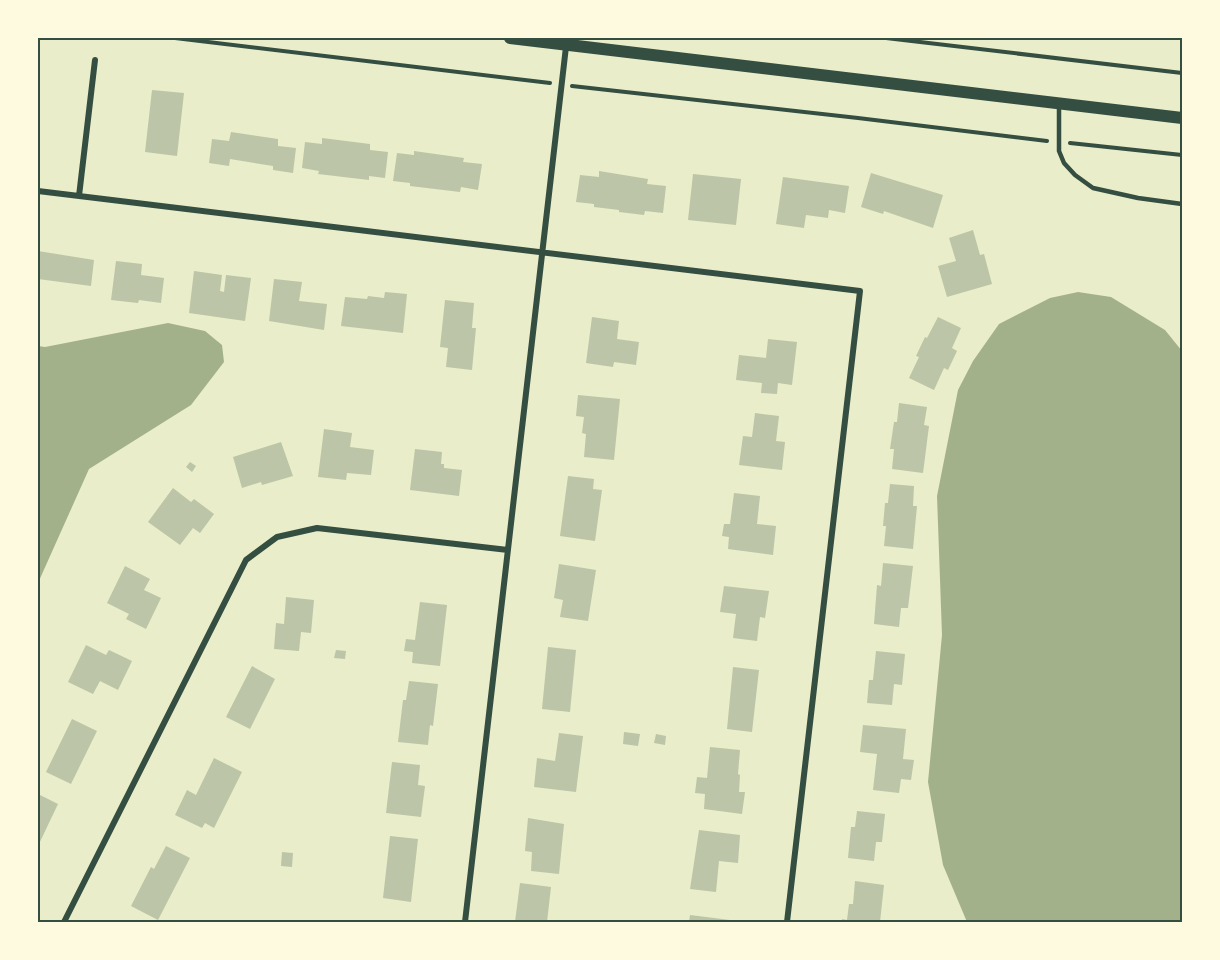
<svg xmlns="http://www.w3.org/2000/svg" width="1220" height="960" font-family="Manrope,sans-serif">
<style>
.water{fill:#a3b18a}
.building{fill:#bcc5a7}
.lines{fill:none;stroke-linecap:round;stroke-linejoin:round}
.path{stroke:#344e41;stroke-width:4}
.service{stroke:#344e41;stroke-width:4.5}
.minor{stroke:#344e41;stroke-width:6}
.secondary{stroke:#344e41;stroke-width:12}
.neatline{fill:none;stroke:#344e41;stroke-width:2}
</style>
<rect width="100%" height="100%" fill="#e9edc9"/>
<path class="water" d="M 1078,292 L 1111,297 L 1165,330 L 1182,351 L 1182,922 L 967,922 L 943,865 L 928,782 L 942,635 L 937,496 L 958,390 L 973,361 L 999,324 L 1050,298 Z
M 168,323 L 205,331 L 222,345 L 224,362 L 191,405 L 89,469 L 38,583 L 38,346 L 45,347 Z"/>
<path class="building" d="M 152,90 L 184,93 L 177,156 L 145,152 Z
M 231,132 L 278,139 L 278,146 L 296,148 L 293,173 L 273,170 L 273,166 L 230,159 L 229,166 L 209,163 L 212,139 L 229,141 Z
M 322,138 L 370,144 L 370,150 L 388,152 L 385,178 L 369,176 L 369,180 L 318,174 L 319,171 L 302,168 L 305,142 L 322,144 Z
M 414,151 L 464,158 L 463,162 L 482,164 L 478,190 L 461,187 L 460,192 L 410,186 L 410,183 L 393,181 L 397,153 L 414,155 Z
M 599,171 L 648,179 L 647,184 L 666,186 L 663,213 L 645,211 L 644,215 L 619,212 L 619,210 L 594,207 L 594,204 L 576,202 L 580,175 L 599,177 Z
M 871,173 L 943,195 L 933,228 L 884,211 L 883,214 L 861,207 Z
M 693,174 L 741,179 L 736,225 L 688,220 Z
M 783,177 L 849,186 L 845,213 L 829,210 L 828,218 L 806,215 L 804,228 L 776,224 Z
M 973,230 L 980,255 L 984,254 L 992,284 L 947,297 L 938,266 L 956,261 L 949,238 Z
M 38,251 L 94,260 L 91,286 L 38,279 Z
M 116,261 L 142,264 L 141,275 L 164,278 L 161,303 L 139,300 L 138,303 L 111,300 Z
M 194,271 L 222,275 L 220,291 L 224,292 L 226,275 L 251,278 L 245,321 L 189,313 Z
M 274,279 L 302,282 L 299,301 L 327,304 L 324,330 L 269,321 Z
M 385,292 L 407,294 L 403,333 L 341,326 L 345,297 L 367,299 L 368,296 L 384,298 Z
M 445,300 L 474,303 L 472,328 L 476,328 L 472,370 L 446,367 L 448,348 L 440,347 Z
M 592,317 L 619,321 L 617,339 L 639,342 L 636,365 L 614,362 L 613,367 L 586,363 Z
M 938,317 L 961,328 L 952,348 L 957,351 L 948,370 L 944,368 L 934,390 L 909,378 L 919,357 L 916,356 L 925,337 L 927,338 Z
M 768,339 L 797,342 L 792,385 L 778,383 L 777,394 L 761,393 L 762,383 L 736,380 L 739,355 L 766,358 Z
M 578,395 L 620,399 L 614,460 L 584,457 L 586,434 L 582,433 L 584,417 L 576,416 Z
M 899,403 L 927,407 L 924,425 L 929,426 L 923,473 L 892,469 L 894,449 L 890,449 L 894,422 L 897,422 Z
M 755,413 L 779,416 L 776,441 L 785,442 L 782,470 L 739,465 L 743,436 L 752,437 Z
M 324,429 L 352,433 L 350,447 L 374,450 L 371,475 L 347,473 L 346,480 L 318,477 Z
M 281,442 L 293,476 L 262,485 L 261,482 L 242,488 L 233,457 Z
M 415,449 L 442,452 L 441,464 L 444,464 L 444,468 L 462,470 L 459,496 L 410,490 Z
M 190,462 L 196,466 L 192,472 L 186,467 Z
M 568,476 L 594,479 L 593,489 L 602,490 L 595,541 L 560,536 Z
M 890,484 L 914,486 L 913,506 L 917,506 L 913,549 L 884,546 L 886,526 L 883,526 L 885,503 L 888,503 Z
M 173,488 L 191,502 L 194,499 L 214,514 L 200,533 L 193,528 L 180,545 L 148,522 Z
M 734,493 L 760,496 L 757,524 L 776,526 L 773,555 L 728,549 L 729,537 L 722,536 L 724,524 L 730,524 Z
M 883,563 L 913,566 L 908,608 L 901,608 L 899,627 L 874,624 L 877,585 L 881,586 Z
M 559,564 L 596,570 L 588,621 L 560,617 L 563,600 L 554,598 Z
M 125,566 L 150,579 L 144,590 L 161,598 L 146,629 L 126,619 L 129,614 L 107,603 Z
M 724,586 L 769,591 L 765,618 L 760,617 L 757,641 L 733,638 L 736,614 L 720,612 Z
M 286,597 L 314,600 L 311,633 L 301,632 L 299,651 L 274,649 L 276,623 L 284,624 Z
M 420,602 L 447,605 L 440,666 L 412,663 L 413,652 L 404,651 L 406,639 L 415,640 Z
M 86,645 L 106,655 L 109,650 L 132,661 L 118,690 L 100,681 L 93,694 L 68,682 Z
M 548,647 L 576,650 L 570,712 L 542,709 Z
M 336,650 L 346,651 L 345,659 L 334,658 Z
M 876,651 L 905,654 L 902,685 L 894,684 L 892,705 L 867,703 L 869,680 L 873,680 Z
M 252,666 L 275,679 L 250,729 L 226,717 Z
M 733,667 L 759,670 L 752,732 L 727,729 Z
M 409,681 L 438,684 L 433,726 L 430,725 L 428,745 L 398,742 L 403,700 L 406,700 Z
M 72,719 L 97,731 L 71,784 L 46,772 Z
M 863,725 L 906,729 L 903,759 L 914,760 L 911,780 L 901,779 L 899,793 L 873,790 L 877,754 L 860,752 Z
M 624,732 L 640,734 L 638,746 L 623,744 Z
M 559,733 L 583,736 L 576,792 L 534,787 L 537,758 L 555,761 Z
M 656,734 L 666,736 L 665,745 L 654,743 Z
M 710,747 L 740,750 L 738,774 L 740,775 L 739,792 L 745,792 L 742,814 L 704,809 L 705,794 L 695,793 L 697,777 L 707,778 Z
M 214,758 L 242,772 L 214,828 L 205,823 L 202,828 L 175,815 L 187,790 L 196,795 Z
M 392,762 L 420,765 L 418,785 L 425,786 L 421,817 L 386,813 Z
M 38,794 L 58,804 L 38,846 Z
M 857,811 L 885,814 L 882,842 L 876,842 L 874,861 L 848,858 L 851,827 L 855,827 Z
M 528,818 L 564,824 L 559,874 L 531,871 L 532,852 L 525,851 Z
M 699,830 L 740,835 L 738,863 L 719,861 L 716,892 L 690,889 Z
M 390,836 L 418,839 L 411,902 L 383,898 Z
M 166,846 L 190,858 L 158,920 L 131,906 L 151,867 L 154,869 Z
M 282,852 L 293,853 L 292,867 L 281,866 Z
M 855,881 L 884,885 L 880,922 L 842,922 L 842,919 L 847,920 L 849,904 L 853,904 Z
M 520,883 L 551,887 L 547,922 L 515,922 Z
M 690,915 L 730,920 L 730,922 L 689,922 Z"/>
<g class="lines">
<path class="path" d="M 175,38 L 550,83
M 886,38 L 1182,73
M 572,86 L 858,118 L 1047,141
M 1070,143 L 1182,155"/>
<path class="service" d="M 1059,104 L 1059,151 L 1064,163 L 1075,175 L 1093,188 L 1138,198 L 1182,204"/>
<path class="minor" d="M 38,191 L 860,291 L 787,922
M 79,196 L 95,60
M 64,922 L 246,560 L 277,537 L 317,528 L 508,550
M 465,922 L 567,38"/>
<path class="secondary" d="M 510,38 L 1182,118"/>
</g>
<rect width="1220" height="960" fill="none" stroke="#fefae0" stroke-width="78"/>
<rect x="39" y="39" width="1142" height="882" class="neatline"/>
</svg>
